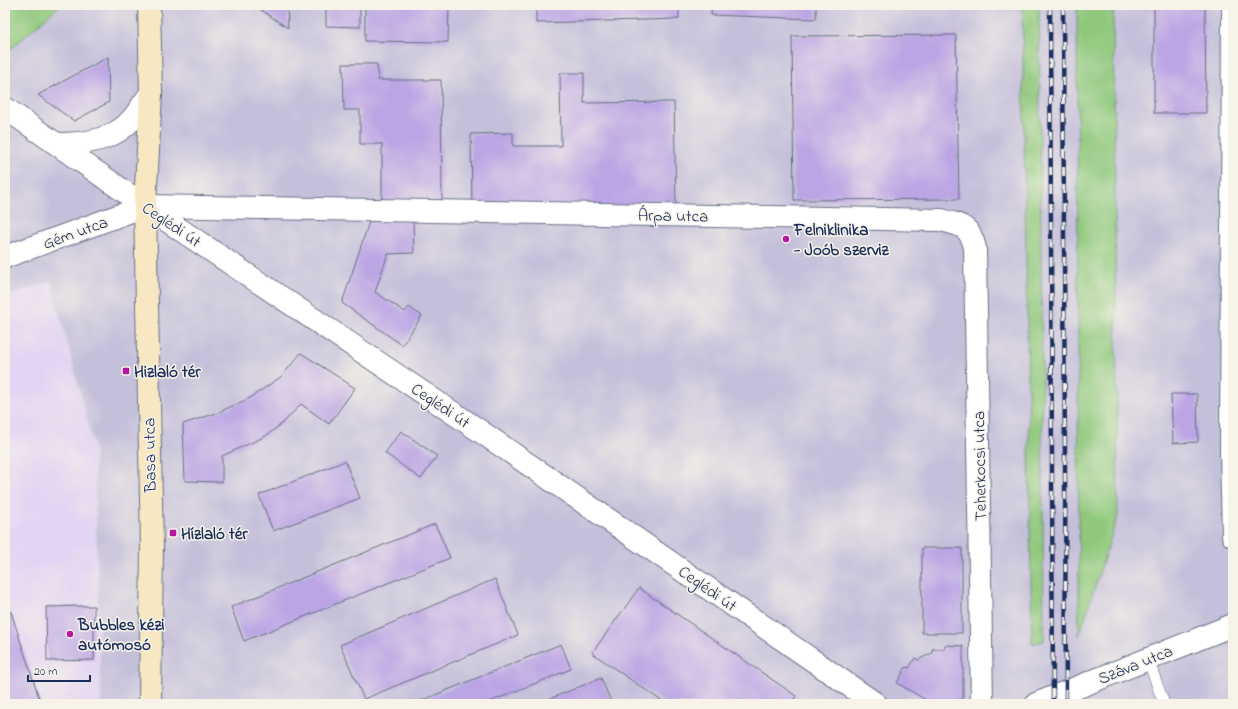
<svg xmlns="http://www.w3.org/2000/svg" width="1238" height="709" font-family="'Indie Flower',sans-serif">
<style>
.built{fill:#e2d4f3}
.industrial{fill:#c5c0da}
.green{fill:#8fc87b;stroke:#557c6c}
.building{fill:#bba5e4}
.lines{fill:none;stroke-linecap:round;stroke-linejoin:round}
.lane-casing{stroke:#666f85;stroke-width:12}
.street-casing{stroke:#666f85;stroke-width:24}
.secondary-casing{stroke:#666f85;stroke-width:24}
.lane{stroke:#fff;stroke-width:11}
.street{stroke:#fff;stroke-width:22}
.secondary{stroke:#f7e8c3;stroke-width:22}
.rail-casing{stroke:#1b2f5e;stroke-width:4.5}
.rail{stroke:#f7f3e8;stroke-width:3;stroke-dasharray:9;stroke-linecap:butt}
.poi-dot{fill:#b5179e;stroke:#f7f3e8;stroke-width:1.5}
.labels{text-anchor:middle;stroke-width:3;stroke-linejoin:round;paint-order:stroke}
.street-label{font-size:17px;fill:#1b2f5e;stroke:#f7f3e8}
.poi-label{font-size:17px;font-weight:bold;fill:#1b2f5e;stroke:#f7f3e8;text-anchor:start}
</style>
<rect width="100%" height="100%" fill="#f7f3e8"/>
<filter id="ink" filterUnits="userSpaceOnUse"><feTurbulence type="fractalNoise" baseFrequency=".025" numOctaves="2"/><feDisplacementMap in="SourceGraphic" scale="8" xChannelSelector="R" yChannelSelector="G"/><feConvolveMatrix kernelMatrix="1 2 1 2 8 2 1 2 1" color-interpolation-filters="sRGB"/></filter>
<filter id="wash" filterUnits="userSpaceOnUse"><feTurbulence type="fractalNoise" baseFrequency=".012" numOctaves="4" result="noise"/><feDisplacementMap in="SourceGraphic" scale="16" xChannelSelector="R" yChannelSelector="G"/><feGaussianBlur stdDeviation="0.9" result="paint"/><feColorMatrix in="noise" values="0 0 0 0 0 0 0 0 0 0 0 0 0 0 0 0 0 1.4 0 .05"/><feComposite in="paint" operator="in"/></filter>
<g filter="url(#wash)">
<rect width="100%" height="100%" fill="#f0e7cd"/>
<path class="built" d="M 51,281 L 94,446 L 101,704 L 5,704 L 5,297 Z"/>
<path class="industrial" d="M 5,5 L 1022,5 L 1033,643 L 1044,641 L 1039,5 L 1077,5 L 1079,634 L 1118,515 L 1113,5 L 1233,5 L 1233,704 L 101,704 L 94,446 L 51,281 L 5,297 Z"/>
<path class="green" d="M 5,5 L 60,5 L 5,54 Z
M 1022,5 L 1039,5 L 1044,641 L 1032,644 Z
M 1077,5 L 1113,5 L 1118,515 L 1079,636 Z"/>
<g id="blocks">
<path class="building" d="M 261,5 L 287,5 L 288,28 L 261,10 Z
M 326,5 L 360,5 L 360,27 L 326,26 Z
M 365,5 L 449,5 L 448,42 L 365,41 Z
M 536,5 L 679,5 L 679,19 L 536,23 Z
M 712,5 L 816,5 L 816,19 L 711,15 Z
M 1154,5 L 1205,5 L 1206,113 L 1154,113 Z
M 956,35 L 959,199 L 794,200 L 792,36 Z
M 108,57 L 109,102 L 74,121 L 38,95 Z
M 343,64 L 377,64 L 378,80 L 441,80 L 442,200 L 382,200 L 382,144 L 360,144 L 360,110 L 344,110 Z
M 560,73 L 584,73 L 584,103 L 674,102 L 676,206 L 472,208 L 471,134 L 513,133 L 513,146 L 561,146 Z
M 370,219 L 413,220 L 414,253 L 388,254 L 375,292 L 405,312 L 409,307 L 422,316 L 402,345 L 342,303 Z
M 301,353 L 355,388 L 329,424 L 301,404 L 284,422 L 266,436 L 222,456 L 222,482 L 185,481 L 183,424 L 217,413 L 250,398 L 282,376 Z
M 1171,394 L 1197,394 L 1198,442 L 1173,443 Z
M 401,431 L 437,456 L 421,479 L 385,453 Z
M 345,461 L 360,498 L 273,531 L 259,495 Z
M 435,524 L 450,558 L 244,641 L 231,607 Z
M 922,548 L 962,548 L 962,633 L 922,633 Z
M 495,579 L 518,635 L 364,699 L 340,645 Z
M 639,588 L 796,696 L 791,704 L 666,704 L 592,653 Z
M 82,606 L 94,606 L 94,660 L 47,661 L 46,607 Z
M 11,612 L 41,704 L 5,704 L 5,614 Z
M 561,644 L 571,669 L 484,704 L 413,704 Z
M 945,645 L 963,646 L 963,698 L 952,704 L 933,704 L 897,683 L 906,667 L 909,668 L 915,658 L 918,660 L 932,653 L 932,649 L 944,649 Z
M 601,678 L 612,704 L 537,704 Z"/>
</g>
</g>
<g filter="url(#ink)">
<use href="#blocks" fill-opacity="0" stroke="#666f85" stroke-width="1"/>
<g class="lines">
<g class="lane-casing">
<path id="lane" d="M 1148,659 L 1164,704"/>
</g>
<g class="street-casing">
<path id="street" d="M 1233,5 L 1231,452 L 1233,536
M 5,108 L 145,206 L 477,429 L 876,704
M 57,144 C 83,144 114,141 132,119 C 139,111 144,102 151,93
M 5,257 L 145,206 L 941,220 C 961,225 970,226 975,248 L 982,704
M 1036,704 L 1233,625"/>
</g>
<g class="secondary-casing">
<path id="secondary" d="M 149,5 L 151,93 L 145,206 L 152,548 L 150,704"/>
</g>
<use href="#lane" class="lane"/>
<use href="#street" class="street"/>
<use href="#secondary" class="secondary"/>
<g class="rail-casing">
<path id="rail" d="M 1050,5 L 1053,704
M 1063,5 L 1066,704"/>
</g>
<use href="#rail" class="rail"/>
</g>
</g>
<g class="poi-dot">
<circle cx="786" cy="239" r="4"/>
<rect x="122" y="367" width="8" height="8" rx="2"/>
<rect x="169" y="529" width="8" height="8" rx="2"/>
<circle cx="70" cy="634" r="4"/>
</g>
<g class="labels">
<g class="street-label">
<text transform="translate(673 215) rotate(1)" y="6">Árpa utca</text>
<text transform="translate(172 224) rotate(34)" y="6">Ceglédi út</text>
<text transform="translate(75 232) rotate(-20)" y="6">Gém utca</text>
<text transform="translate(441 405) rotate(34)" y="6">Ceglédi út</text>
<text transform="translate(149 455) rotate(-91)" y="6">Basa utca</text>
<text transform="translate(979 466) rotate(-91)" y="6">Teherkocsi utca</text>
<text transform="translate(708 588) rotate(35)" y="6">Ceglédi út</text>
<text transform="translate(1135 664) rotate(-22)" y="6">Száva utca</text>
</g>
<g class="poi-label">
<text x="794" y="235">Felniklinika<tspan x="794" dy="20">- Joób szerviz</tspan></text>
<text x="134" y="377">Hizlaló tér</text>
<text x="181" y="539">Hízlaló tér</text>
<text x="78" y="630">Bubbles kézi<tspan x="78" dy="20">autómosó</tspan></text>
</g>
</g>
<rect width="1238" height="709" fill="none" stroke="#f7f3e8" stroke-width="20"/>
<path d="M28 675v6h62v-6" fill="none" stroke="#1b2f5e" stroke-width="2"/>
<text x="34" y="675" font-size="12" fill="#1b2f5e" stroke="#f7f3e8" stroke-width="3" paint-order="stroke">20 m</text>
</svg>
